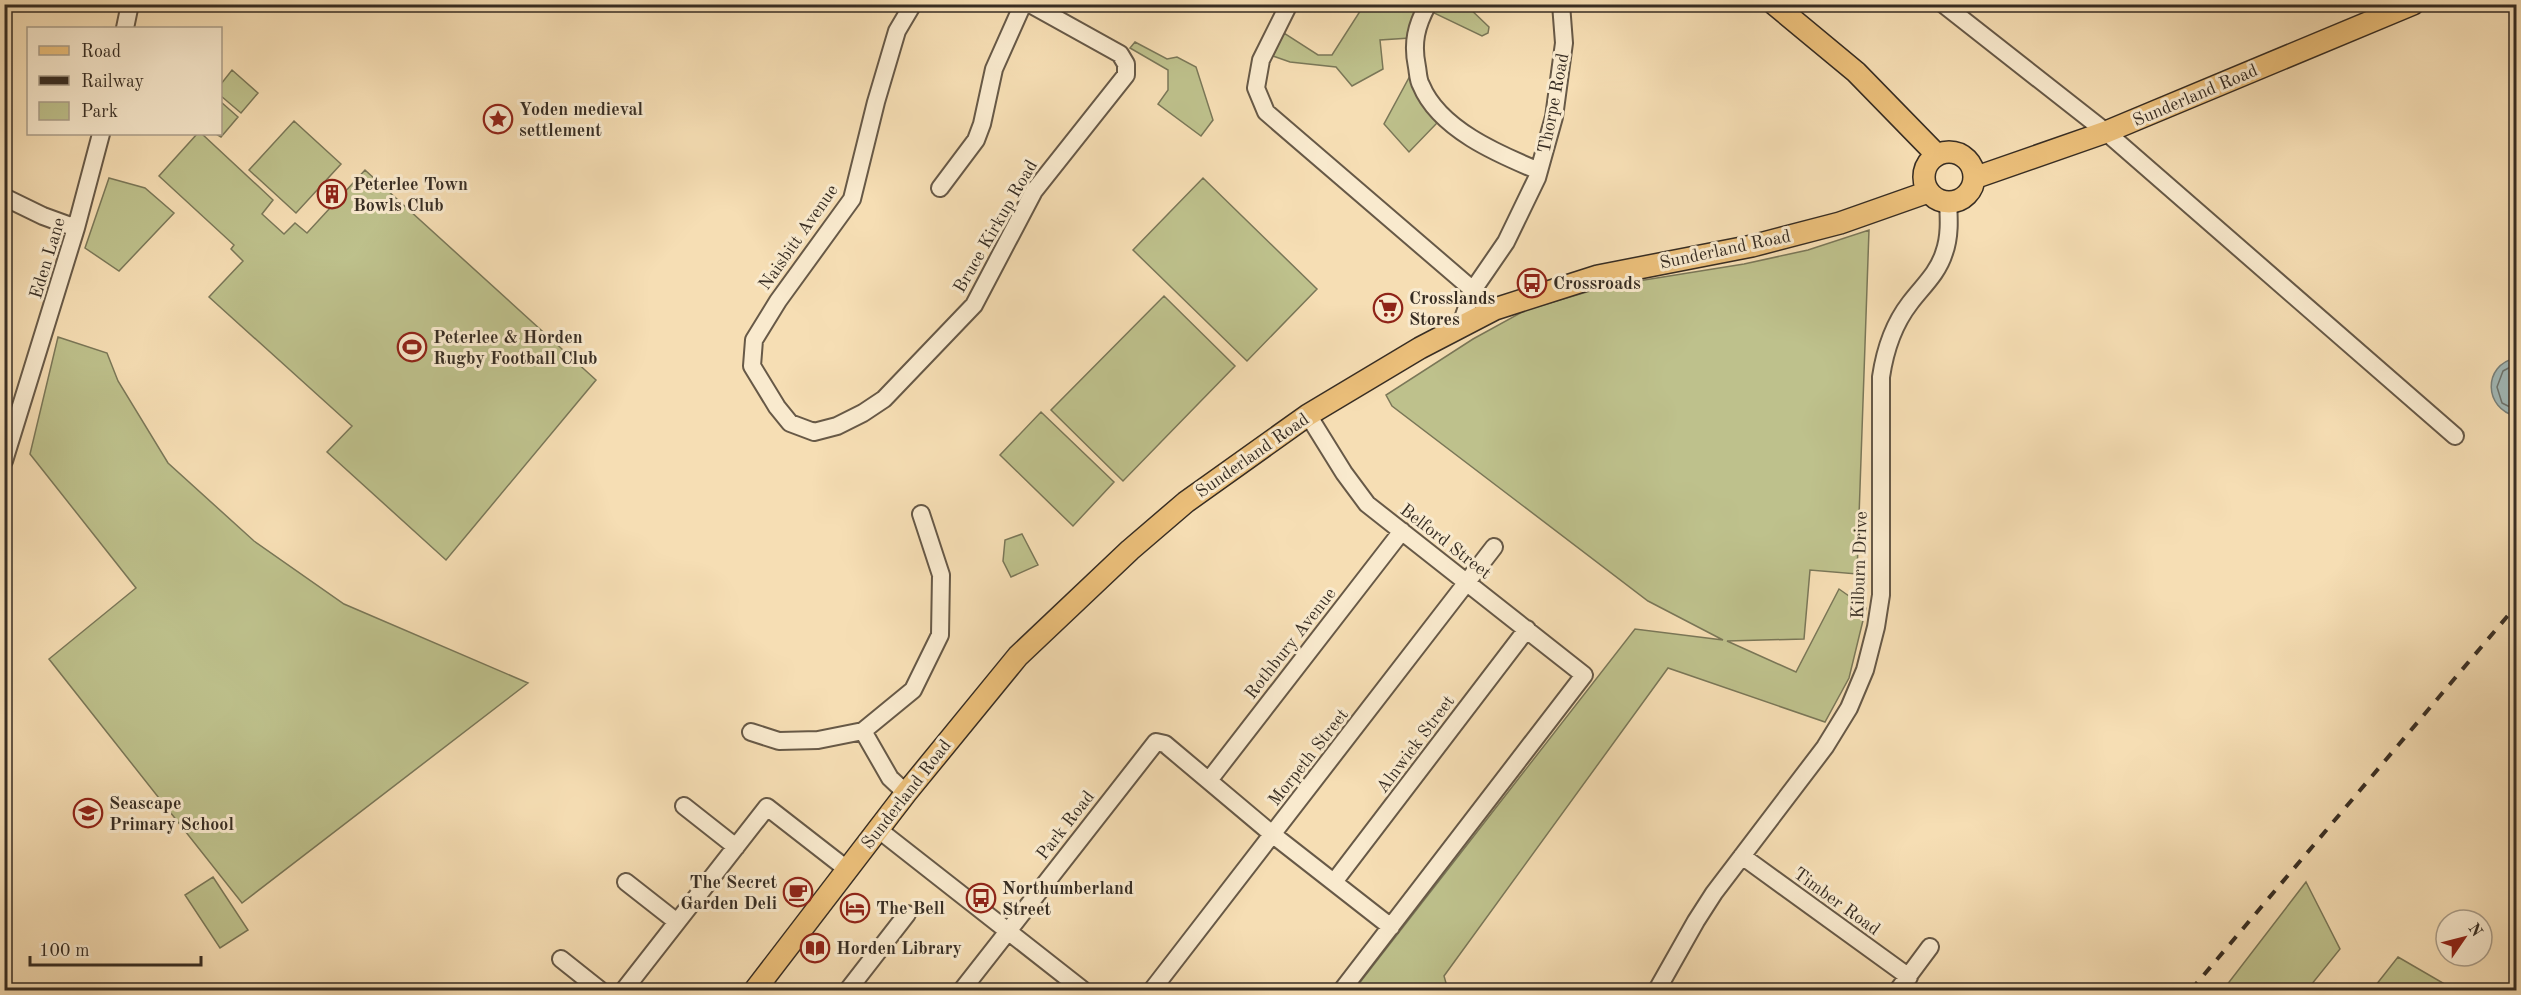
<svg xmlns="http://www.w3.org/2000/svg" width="2521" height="995" font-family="'Old Standard TT',serif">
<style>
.green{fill:#bec18c;stroke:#7a7758;stroke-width:1.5}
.water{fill:#a1b9b8;stroke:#77817c;stroke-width:1.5}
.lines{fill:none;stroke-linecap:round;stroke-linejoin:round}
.shore{stroke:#6c736e;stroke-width:1.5}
.minor-casing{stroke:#675947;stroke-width:20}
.major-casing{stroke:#372d23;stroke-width:24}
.minor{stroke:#f9eace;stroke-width:16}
.major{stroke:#ebbf7a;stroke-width:21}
.rail{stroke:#372d23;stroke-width:4;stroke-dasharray:10 10;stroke-linecap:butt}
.labels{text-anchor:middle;stroke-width:6;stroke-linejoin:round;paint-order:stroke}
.street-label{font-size:18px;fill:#372d23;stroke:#f9eace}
.poi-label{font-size:18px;font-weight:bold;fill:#372d23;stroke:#f9eace;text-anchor:start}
</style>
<rect width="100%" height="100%" fill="#f6deb4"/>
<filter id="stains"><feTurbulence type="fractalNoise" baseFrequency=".00333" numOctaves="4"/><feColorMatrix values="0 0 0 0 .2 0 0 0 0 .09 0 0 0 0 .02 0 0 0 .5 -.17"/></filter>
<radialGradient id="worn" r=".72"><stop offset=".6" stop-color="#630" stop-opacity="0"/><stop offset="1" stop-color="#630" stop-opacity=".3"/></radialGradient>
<path class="green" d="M 1438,4 L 1466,5 L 1489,27 L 1488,33 L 1482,36 L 1434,13 Z
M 1364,5 L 1419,5 L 1410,38 L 1380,40 L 1383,69 L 1352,86 L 1336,67 L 1290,62 L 1273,56 L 1284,33 L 1318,55 L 1332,55 Z
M 1135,42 L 1167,59 L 1177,57 L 1196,67 L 1213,120 L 1201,136 L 1158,104 L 1168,90 L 1168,70 L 1130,48 Z
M 232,70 L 258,93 L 241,113 L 221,96 L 221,84 Z
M 1411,74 L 1422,101 L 1437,123 L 1409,152 L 1384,124 Z
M 221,102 L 238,117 L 221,137 L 216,134 L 220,134 Z
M 294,121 L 341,164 L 296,213 L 249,170 Z
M 197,134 L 202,134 L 273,200 L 262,214 L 284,234 L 295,223 L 307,233 L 365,170 L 596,380 L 446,560 L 327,452 L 352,426 L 209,297 L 243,261 L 231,249 L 234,245 L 159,176 Z
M 109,178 L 145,188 L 174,213 L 119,271 L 85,248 Z
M 1203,178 L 1317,289 L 1247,361 L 1133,250 Z
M 1869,230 L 1857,574 L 1810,570 L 1804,639 L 1727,641 L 1796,672 L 1839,589 L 1866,608 L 1849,678 L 1825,722 L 1668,668 L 1444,976 L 1448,990 L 1354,990 L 1635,629 L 1723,640 L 1648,601 L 1392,406 L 1386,395 L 1473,339 L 1526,310 L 1607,286 L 1744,264 L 1808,250 Z
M 1164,296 L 1235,366 L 1123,481 L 1051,410 Z
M 58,337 L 107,353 L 118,381 L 168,463 L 254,541 L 344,604 L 528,683 L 242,903 L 49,659 L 136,588 L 30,454 Z
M 1041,412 L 1114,482 L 1073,526 L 1000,455 Z
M 1022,534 L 1038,565 L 1011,577 L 1003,561 L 1005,540 Z
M 213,877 L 248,930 L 220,948 L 185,895 Z
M 2306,882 L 2340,949 L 2307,990 L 2223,990 Z
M 2398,957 L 2455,990 L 2372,990 Z"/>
<path class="water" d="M 2516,358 L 2516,416 C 2484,409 2482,365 2516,358 Z"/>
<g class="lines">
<path class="shore" d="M 2516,364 L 2503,371 L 2497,387 L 2502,403 L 2516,410"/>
<g class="minor-casing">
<path id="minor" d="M 913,4 L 897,31 L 876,102 L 852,199 L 778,301 L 754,340 L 752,366 L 777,407 L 790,423 L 814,432 L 837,426 L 863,413 L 884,399 L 974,305 L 1034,191 L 1126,75 L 1126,64 L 1120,54 L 1030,4
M 1289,4 L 1261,60 L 1256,88 L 1266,112 L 1473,290
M 1428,4 C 1416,26 1412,43 1417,67 C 1418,72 1418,80 1421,85 C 1439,129 1498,154 1539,171
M 1943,4 L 2106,132 L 2455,436
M 125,28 L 130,4
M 940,188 L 976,140 L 982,124 L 994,69 L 1023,4
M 4,197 L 43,216 L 76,228
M 1460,327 L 1473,290 L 1506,242 L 1537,178 L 1554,117 L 1564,43 L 1561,4
M 1308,415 L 1344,473 L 1367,504 L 1584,675 L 1342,990
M 4,461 L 76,228 L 101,134
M 863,731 L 890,778 L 906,793
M 751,732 L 779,741 L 818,740 L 863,731 L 913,690 L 940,635 L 941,575 L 921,514
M 1210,779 L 1402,531
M 684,806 L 736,847
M 879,830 L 1083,990
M 1742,856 L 1909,977
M 626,882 L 677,922
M 1334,882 L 1527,629
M 561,959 L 600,990
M 624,990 L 767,807 L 848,870
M 848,990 L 907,914
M 962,990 L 1156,742 L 1165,744 L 1272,834 L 1391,927
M 1152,990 L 1494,547
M 1657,990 L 1696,921 L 1714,893 L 1825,747 L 1849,708 L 1865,670 L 1876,627 L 1881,595 L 1881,377 C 1885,350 1893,325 1910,303 C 1922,287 1938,273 1944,253 C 1950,237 1949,219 1948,202
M 1898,990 L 1930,947"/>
</g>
<g class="major-casing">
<path id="major" d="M 1774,4 L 1856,72 L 1937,155
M1924 177a25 25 0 1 1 50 0a25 25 0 1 1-50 0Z
M 1974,178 L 2106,132 L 2413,4
M 755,990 L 906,793 L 1018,656 L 1130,550 L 1186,502 L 1308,415 L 1420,348 L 1495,309 L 1598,276 L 1752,246 L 1840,223 L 1928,192"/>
</g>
<use href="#minor" class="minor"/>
<use href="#major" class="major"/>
<path class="rail" d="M 2191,990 L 2516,606"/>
</g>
<defs>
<g id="sight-ring" transform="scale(1.5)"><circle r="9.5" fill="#f9eace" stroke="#8f2418" stroke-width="1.5"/><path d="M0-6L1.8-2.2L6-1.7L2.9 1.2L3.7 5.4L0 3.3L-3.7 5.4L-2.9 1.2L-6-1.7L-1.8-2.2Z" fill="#8f2418"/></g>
<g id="building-ring" transform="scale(1.5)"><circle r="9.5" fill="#f9eace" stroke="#8f2418" stroke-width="1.5"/><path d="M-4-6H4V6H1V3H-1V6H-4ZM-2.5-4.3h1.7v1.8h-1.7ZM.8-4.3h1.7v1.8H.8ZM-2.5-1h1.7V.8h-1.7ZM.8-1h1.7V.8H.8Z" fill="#8f2418"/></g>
<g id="bus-ring" transform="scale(1.5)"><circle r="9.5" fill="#f9eace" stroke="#8f2418" stroke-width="1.5"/><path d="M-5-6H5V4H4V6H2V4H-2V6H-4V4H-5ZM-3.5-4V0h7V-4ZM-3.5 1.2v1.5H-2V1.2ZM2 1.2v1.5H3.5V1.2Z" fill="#8f2418"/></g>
<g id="supermarket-ring" transform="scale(1.5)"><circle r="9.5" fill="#f9eace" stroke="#8f2418" stroke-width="1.5"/><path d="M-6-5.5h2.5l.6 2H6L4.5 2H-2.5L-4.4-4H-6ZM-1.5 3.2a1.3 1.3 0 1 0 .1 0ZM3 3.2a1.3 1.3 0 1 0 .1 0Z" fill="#8f2418"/></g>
<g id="stadium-ring" transform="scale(1.5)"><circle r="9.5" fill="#f9eace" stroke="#8f2418" stroke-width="1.5"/><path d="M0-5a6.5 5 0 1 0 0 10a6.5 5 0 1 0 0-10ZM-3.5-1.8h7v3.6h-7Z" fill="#8f2418"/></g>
<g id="school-ring" transform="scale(1.5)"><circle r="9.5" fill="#f9eace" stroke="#8f2418" stroke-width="1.5"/><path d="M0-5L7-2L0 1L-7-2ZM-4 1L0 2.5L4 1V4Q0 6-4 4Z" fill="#8f2418"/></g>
<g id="cafe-ring" transform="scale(1.5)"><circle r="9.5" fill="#f9eace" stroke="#8f2418" stroke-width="1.5"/><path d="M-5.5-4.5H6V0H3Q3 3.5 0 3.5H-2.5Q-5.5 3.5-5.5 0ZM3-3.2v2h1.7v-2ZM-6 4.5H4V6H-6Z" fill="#8f2418"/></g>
<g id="hotel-ring" transform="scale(1.5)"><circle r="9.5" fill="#f9eace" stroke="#8f2418" stroke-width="1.5"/><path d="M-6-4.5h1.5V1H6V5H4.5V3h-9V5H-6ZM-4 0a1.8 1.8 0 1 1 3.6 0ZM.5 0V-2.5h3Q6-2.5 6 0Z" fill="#8f2418"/></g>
<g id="library-ring" transform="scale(1.5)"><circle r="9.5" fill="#f9eace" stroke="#8f2418" stroke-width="1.5"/><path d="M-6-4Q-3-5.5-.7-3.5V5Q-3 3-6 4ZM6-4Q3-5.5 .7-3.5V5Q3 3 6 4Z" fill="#8f2418"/></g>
</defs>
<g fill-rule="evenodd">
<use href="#sight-ring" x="498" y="119"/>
<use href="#building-ring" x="332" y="194"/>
<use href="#bus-ring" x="1532" y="283"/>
<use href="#supermarket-ring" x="1388" y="308"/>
<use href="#stadium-ring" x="412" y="347"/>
<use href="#school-ring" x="88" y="813"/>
<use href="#cafe-ring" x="798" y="892"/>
<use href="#bus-ring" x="981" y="898"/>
<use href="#hotel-ring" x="855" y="908"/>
<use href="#library-ring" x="815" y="948"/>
</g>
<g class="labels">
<g class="street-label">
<text transform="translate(2195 95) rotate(-23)" y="6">Sunderland Road</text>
<text transform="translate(1553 103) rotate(-79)" y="6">Thorpe Road</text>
<text transform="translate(995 226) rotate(-60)" y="6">Bruce Kirkup Road</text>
<text transform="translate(798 237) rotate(-55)" y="6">Naisbitt Avenue</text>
<text transform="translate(1725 249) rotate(-12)" y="6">Sunderland Road</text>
<text transform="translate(47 258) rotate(-73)" y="6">Eden Lane</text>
<text transform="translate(1252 455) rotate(-35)" y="6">Sunderland Road</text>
<text transform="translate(1446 541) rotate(38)" y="6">Belford Street</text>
<text transform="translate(1859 565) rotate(-88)" y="6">Kilburn Drive</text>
<text transform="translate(1290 643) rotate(-52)" y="6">Rothbury Avenue</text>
<text transform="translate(1415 744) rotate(-53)" y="6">Alnwick Street</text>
<text transform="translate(1308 757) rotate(-52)" y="6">Morpeth Street</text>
<text transform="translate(906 794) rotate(-52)" y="6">Sunderland Road</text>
<text transform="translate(1065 825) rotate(-52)" y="6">Park Road</text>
<text transform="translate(1837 901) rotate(36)" y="6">Timber Road</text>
</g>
<g class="poi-label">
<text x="519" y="115">Yoden medieval<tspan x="519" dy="21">settlement</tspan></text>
<text x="353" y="190">Peterlee Town<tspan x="353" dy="21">Bowls Club</tspan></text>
<text x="1553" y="289">Crossroads</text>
<text x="1409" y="304">Crosslands<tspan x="1409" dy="21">Stores</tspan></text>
<text x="433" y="343">Peterlee &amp; Horden<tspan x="433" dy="21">Rugby Football Club</tspan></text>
<text x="109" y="809">Seascape<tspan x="109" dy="21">Primary School</tspan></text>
<text x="777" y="888" text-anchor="end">The Secret<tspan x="777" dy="21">Garden Deli</tspan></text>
<text x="1002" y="894">Northumberland<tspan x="1002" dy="21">Street</tspan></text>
<text x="876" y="914">The Bell</text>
<text x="836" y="954">Horden Library</text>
</g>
</g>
<rect width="2521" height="995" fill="none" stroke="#f6deb4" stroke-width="24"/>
<rect x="6" y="6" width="2509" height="983" fill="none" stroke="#372d23" stroke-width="3"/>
<rect x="12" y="12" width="2497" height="971" fill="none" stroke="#372d23" stroke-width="1.5"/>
<rect x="27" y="27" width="195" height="108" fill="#f9eace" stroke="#ab9e8a" stroke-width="1.5"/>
<rect x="39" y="46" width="30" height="9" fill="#ebbf7a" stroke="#ab9e8a" stroke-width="1.5"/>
<text x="81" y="57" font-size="18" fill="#372d23">Road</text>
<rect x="39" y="76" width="30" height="9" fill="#372d23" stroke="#ab9e8a" stroke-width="1.5"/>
<text x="81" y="87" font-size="18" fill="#372d23">Railway</text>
<rect x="39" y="102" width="30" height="18" fill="#bec18c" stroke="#ab9e8a" stroke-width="1.5"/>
<text x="81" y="117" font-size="18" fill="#372d23">Park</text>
<g transform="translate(2464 938) rotate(55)"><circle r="28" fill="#f9eace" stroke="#ab9e8a" stroke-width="1.5"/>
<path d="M0-4.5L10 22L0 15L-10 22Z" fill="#8f2418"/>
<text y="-9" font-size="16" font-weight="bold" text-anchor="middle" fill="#372d23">N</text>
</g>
<path d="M30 956v9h171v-9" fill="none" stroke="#372d23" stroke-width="3"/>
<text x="39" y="956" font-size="18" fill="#372d23" stroke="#f9eace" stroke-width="4.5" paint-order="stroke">100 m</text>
<rect width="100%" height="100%" filter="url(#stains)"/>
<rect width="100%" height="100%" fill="url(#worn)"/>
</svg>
